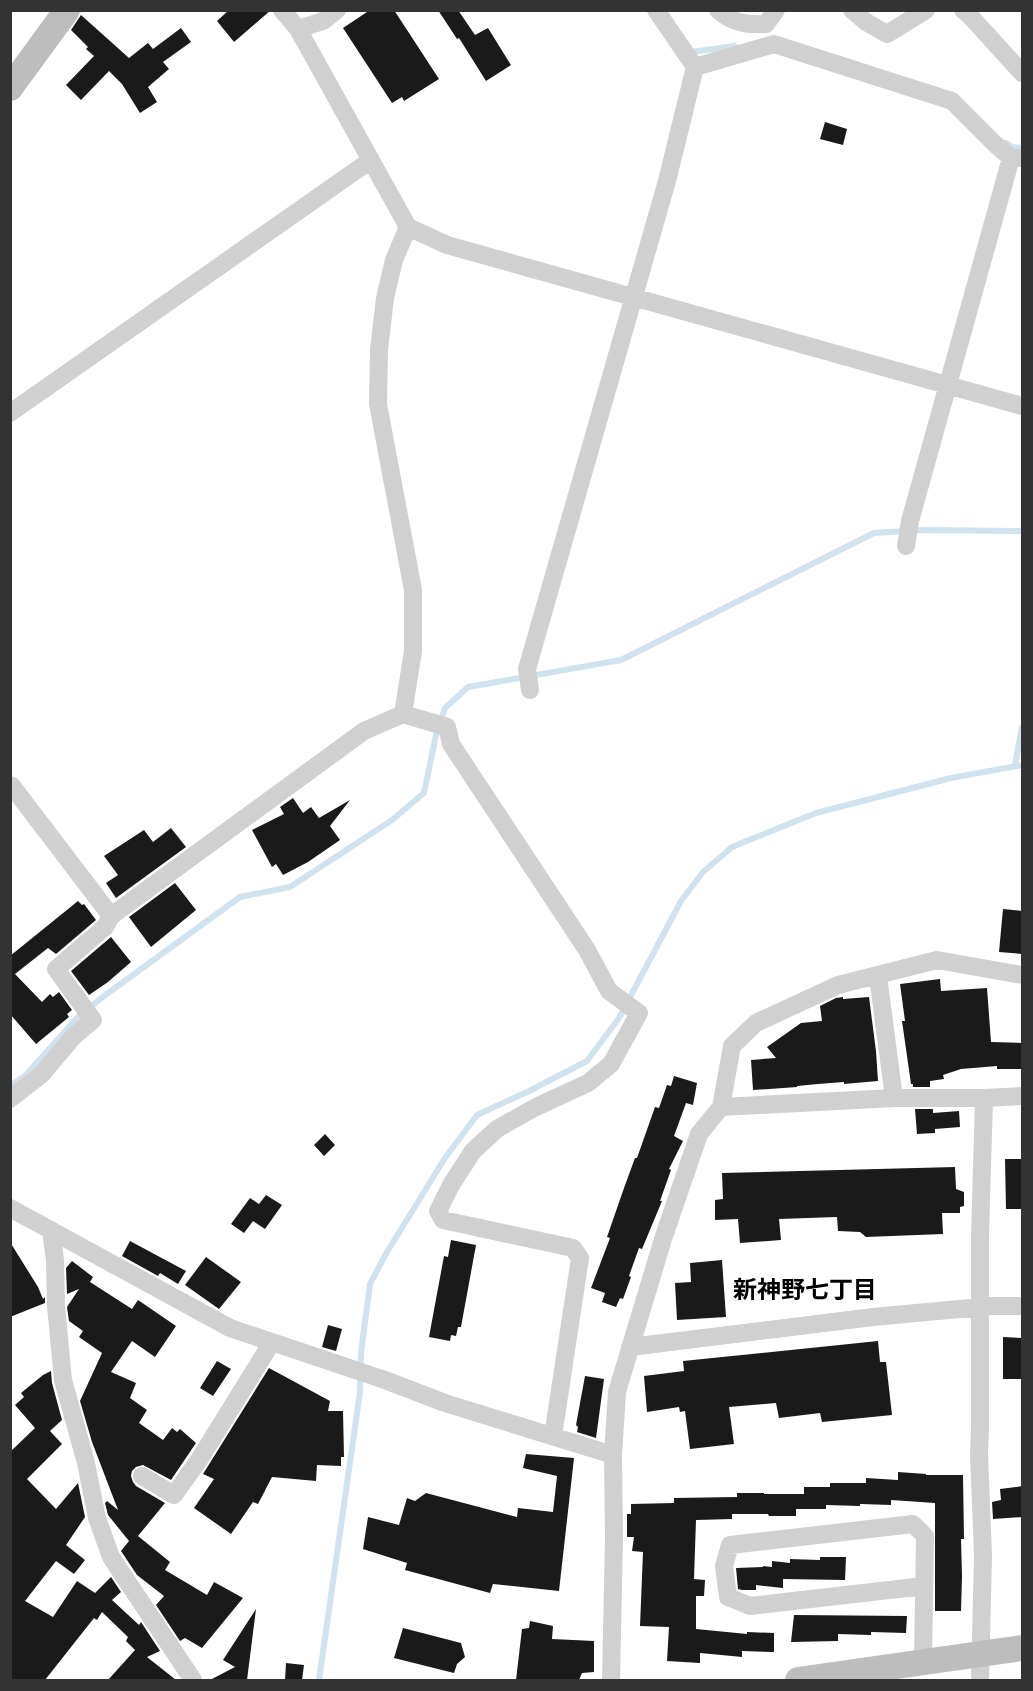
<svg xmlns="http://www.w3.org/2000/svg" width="1033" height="1691" font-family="Figtree,'Noto Sans JP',sans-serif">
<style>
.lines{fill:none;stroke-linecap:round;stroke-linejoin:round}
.stream{stroke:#cfe2ee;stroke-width:6}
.building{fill:#1a1a1a}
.street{stroke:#d0d0d0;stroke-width:18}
.secondary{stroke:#bdbdbd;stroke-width:26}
.labels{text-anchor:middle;stroke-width:6;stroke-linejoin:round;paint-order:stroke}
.neighbourhood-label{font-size:24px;font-weight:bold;fill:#000;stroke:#fff}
</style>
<rect width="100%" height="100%" fill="#fff"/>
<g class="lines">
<path class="stream" d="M 691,52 L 735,46
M 1006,143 L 1012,147 L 1022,148
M 1015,765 L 1022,727
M 10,1086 L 25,1076 L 77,1018 L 104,996 L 240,897 L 290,887 L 392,820 L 424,793 L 436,735 L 445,708 L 468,687 L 621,660 L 874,533 L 921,530 L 1022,531
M 319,1680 L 360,1392 L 361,1352 L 370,1284 L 387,1252 L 445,1158 L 477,1115 L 529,1091 L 587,1061 L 619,1018 L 681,901 L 703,872 L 732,847 L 816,813 L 951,778 L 1022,765"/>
</g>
<path class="building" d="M 229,10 L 271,10 L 234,42 L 217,21 Z
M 370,10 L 394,10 L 439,79 L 404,101 L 402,97 L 392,103 L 343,28 Z
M 438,10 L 458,10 L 475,35 L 488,28 L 511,65 L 486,81 L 459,38 L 457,39 Z
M 81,15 L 129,58 L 148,43 L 153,49 L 181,28 L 191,42 L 163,62 L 169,69 L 148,87 L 157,102 L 140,113 L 122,84 L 109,71 L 81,100 L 66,85 L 94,56 L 86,49 L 88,47 L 71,30 Z
M 825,122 L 847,129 L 843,145 L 820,139 Z
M 293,798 L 303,813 L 311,807 L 319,818 L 350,800 L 330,826 L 340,840 L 308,862 L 283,875 L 276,864 L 272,867 L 252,830 L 284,814 L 280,807 Z
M 171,828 L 186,847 L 116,898 L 106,883 L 118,875 L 104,856 L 144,830 L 153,842 Z
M 175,883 L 196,910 L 151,947 L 129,917 Z
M 78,901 L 82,905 L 84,904 L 96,920 L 56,954 L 48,948 L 15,974 L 42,1002 L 50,994 L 53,997 L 59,992 L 72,1010 L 67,1014 L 69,1017 L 36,1044 L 10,1014 L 10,956 Z
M 1003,909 L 1023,911 L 1023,954 L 999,952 Z
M 111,937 L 131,962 L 108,982 L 89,995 L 71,971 Z
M 940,979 L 941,991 L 987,988 L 991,1042 L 1023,1043 L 1023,1069 L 997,1069 L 997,1066 L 961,1069 L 943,1075 L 944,1079 L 930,1081 L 930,1087 L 913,1087 L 913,1084 L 911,1084 L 902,1021 L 905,1021 L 900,984 Z
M 843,997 L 843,999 L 869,997 L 876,1051 L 878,1081 L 844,1084 L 844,1082 L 818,1084 L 797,1086 L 797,1087 L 753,1090 L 751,1060 L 776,1058 L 767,1047 L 801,1023 L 822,1021 L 820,1006 L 836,998 Z
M 674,1076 L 697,1083 L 693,1105 L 686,1103 L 674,1136 L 683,1141 L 669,1169 L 671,1170 L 660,1201 L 662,1201 L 642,1249 L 639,1248 L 629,1276 L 631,1277 L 623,1299 L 620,1298 L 616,1307 L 602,1302 L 605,1293 L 591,1288 L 610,1238 L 607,1237 L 624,1188 L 635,1158 L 637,1158 L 655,1107 L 659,1108 L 667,1085 L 671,1086 Z
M 915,1109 L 933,1109 L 933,1113 L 959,1111 L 960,1127 L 935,1129 L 935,1133 L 917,1134 Z
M 325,1134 L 335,1145 L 324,1156 L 314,1145 Z
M 1005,1159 L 1023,1159 L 1023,1209 L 1006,1209 Z
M 955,1167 L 956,1189 L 964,1192 L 964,1206 L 960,1207 L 960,1213 L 942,1213 L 943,1234 L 866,1237 L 860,1232 L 838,1231 L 837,1217 L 779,1219 L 781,1240 L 740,1243 L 738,1219 L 715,1220 L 715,1200 L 723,1199 L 722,1173 Z
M 266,1195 L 282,1205 L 265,1229 L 253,1221 L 244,1233 L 231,1224 L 250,1198 L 259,1204 Z
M 451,1240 L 476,1245 L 461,1327 L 458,1327 L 456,1336 L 451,1335 L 450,1341 L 429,1337 L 444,1256 L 448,1257 Z
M 130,1241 L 186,1271 L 178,1284 L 160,1273 L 158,1276 L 122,1256 Z
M 10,1242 L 38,1287 L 43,1299 L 45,1297 L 45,1303 L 10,1317 Z
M 206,1257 L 241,1282 L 219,1309 L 185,1285 Z
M 722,1260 L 726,1317 L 677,1320 L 675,1283 L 691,1282 L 690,1263 Z
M 72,1261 L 93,1277 L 90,1282 L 132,1309 L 138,1300 L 176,1326 L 155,1357 L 132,1341 L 111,1372 L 136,1383 L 130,1398 L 147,1410 L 139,1423 L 163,1440 L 172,1428 L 177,1432 L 180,1429 L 196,1443 L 171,1480 L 143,1465 L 136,1467 L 132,1471 L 131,1476 L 133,1482 L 136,1486 L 165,1503 L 138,1536 L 170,1562 L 165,1570 L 207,1595 L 214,1582 L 243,1598 L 202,1648 L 185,1638 L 180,1641 L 156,1605 L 164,1596 L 137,1575 L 121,1551 L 129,1541 L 108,1515 L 105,1503 L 107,1501 L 118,1510 L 92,1442 L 80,1401 L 102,1353 L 79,1337 L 83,1331 L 69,1321 L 67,1307 L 79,1289 L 67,1294 L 66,1268 Z
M 328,1325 L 342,1329 L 336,1351 L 322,1347 Z
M 1003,1337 L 1023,1338 L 1023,1379 L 1003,1379 Z
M 878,1341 L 880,1362 L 886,1362 L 892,1415 L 822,1422 L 820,1413 L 779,1418 L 776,1403 L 729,1407 L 734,1444 L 690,1449 L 685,1411 L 680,1412 L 679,1407 L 647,1412 L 644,1376 L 684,1371 L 683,1361 Z
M 217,1361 L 231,1369 L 213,1396 L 200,1388 Z
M 269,1368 L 330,1401 L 328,1411 L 343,1411 L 344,1457 L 341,1457 L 341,1466 L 317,1465 L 316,1481 L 272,1477 L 258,1504 L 253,1502 L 231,1534 L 194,1508 L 214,1479 L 203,1474 Z
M 51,1371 L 52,1383 L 62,1420 L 50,1431 L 62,1444 L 27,1479 L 56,1509 L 78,1483 L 85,1517 L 66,1545 L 85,1560 L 74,1574 L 56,1561 L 25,1601 L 53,1617 L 77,1581 L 95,1593 L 111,1577 L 121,1592 L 112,1600 L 139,1625 L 141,1622 L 160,1651 L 147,1657 L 176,1680 L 108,1680 L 135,1650 L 126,1641 L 128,1637 L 102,1612 L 97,1620 L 94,1618 L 45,1680 L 10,1680 L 10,1452 L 35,1428 L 15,1405 L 24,1397 L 21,1393 L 43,1375 Z
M 585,1376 L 604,1379 L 596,1438 L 577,1432 L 578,1427 L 576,1425 Z
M 526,1454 L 574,1458 L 559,1591 L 493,1584 L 490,1593 L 405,1570 L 407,1563 L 363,1549 L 368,1517 L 399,1525 L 407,1498 L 415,1501 L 426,1493 L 517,1517 L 518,1508 L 553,1512 L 557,1476 L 523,1468 Z
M 898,1472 L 926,1474 L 926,1475 L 963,1475 L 964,1539 L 961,1539 L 962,1576 L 961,1611 L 935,1611 L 935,1503 L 891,1500 L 891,1505 L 860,1504 L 860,1506 L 826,1505 L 826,1509 L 796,1509 L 796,1516 L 769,1516 L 768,1514 L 732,1514 L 732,1519 L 696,1520 L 694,1579 L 705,1580 L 704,1596 L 696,1596 L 696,1629 L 747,1634 L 747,1632 L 774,1633 L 774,1652 L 742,1651 L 742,1657 L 700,1653 L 700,1663 L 667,1661 L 669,1627 L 640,1626 L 643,1552 L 632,1551 L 634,1537 L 627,1537 L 627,1514 L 631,1514 L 631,1504 L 674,1503 L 674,1498 L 737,1497 L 737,1493 L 764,1493 L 764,1494 L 804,1494 L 804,1487 L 830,1487 L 830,1483 L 866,1483 L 866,1478 L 898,1480 Z
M 1023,1486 L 1023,1517 L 993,1519 L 992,1502 L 1001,1500 L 1000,1489 Z
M 820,1557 L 846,1557 L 845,1580 L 783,1579 L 783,1588 L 756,1585 L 756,1590 L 742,1590 L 738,1589 L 736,1568 L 763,1567 L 763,1566 L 772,1567 L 772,1561 L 790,1563 L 790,1559 L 820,1560 Z
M 256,1609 L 247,1680 L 210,1680 L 235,1667 L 223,1660 Z
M 794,1615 L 907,1616 L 906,1633 L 871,1632 L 871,1635 L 838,1634 L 838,1641 L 791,1642 Z
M 530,1621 L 553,1626 L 552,1639 L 594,1641 L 594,1672 L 582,1673 L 579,1680 L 516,1680 L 522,1629 L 529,1628 Z
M 403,1628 L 461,1643 L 465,1657 L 457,1664 L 454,1673 L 394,1658 Z
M 286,1663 L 304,1665 L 302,1680 L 285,1680 Z"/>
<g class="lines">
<path class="street" d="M 282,10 L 298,29 L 408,227 L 447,245 L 1022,406
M 656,10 L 695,67
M 718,10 C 732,23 747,25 766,24 L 776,10
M 852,10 L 866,22 L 887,34 L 926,10
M 963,10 L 971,17 L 1022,73
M 298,29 L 323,21 L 337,10
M 695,67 L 774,44 L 952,101 L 995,144 L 1011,158 L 1022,158
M 10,413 L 371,160
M 906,546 L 910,521 L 1011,158
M 530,690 L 527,669 L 667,181 L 695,67
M 403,714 L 413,651 L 413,590 L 378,404 L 379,350 L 385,298 L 394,260 L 408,227
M 12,786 L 111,916
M 878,976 L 894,1098
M 10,1099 L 42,1074 L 73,1037 L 93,1020 L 56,969 L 105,927 L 111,916 L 364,731 L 403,714 L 447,727 L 451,744 L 587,950 L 609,991 L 639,1013 L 611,1064 L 588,1083 L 534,1108 L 497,1129 L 473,1151 L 451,1185 L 438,1211 L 443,1220 L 573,1248 L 580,1258 L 553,1436
M 721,1107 L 894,1098 L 984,1098 L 1022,1096
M 10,1208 L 230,1328 L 385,1380 L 445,1403 L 613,1455
M 51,1231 L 55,1260 L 56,1306 L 63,1380 L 86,1463 L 97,1518 L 111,1557 L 193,1680
M 630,1347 L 873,1317 L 992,1306 L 1022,1306
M 142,1476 L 174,1495 L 199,1460 L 272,1342
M 923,1662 L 925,1536 L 913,1524 L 730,1545 L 724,1566 L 728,1597 L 750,1606 L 924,1586
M 611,1680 L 614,1538 L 613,1455 L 617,1392 L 663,1239 L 699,1134 L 721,1107 L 732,1046 L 756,1023 L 838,985 L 937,960 L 1022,975
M 980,1680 L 983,1556 L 979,1454 L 980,1428 L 980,1236 L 984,1098"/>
<path class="secondary" d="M 10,88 L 67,10
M 798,1680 L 1022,1648"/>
</g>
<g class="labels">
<g class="neighbourhood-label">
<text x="805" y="1298">新神野七丁目</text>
</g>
</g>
<rect width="1033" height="1691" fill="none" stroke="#333333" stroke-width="24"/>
</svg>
